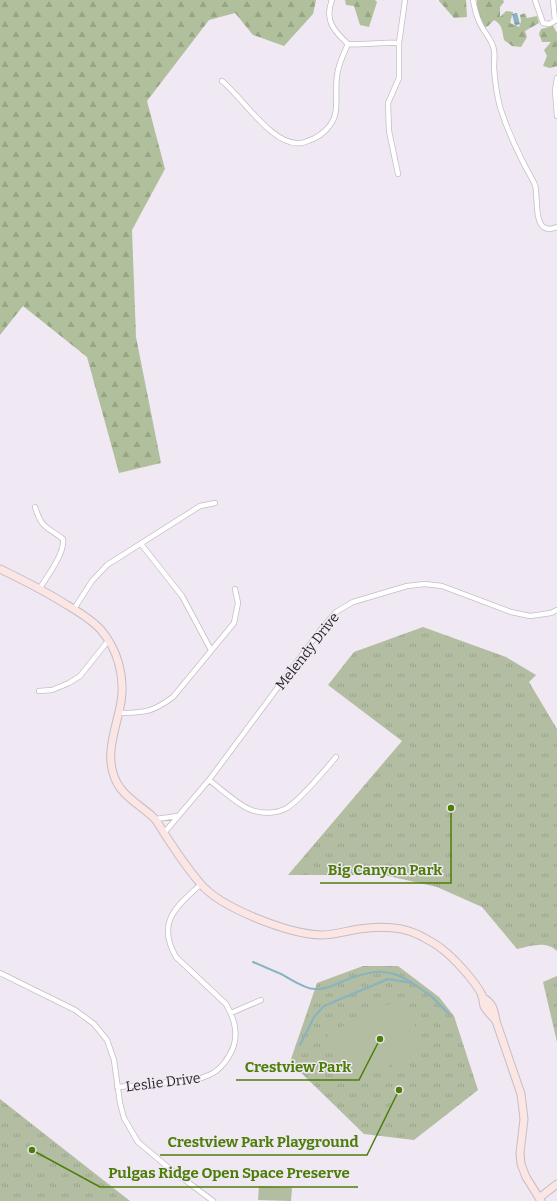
<svg xmlns="http://www.w3.org/2000/svg" width="557" height="1201" font-family="Bitter,serif">
<style>
.forest{fill:url(#forest-firs)}
.park{fill:url(#park-tufts)}
.garden{fill:#b2bda2}
.water{fill:url(#water-waves)}
.lines{fill:none;stroke-linecap:round;stroke-linejoin:round}
.stream{stroke:#88b3c0;stroke-width:2}
.street-casing{stroke:#c4bdc7;stroke-width:6}
.secondary-casing{stroke:#c4bdc7;stroke-width:9}
.street{stroke:#fff;stroke-width:4.5}
.secondary{stroke:#fbe6e4;stroke-width:7}
.labels{text-anchor:middle;stroke-width:3;stroke-linejoin:round;paint-order:stroke}
.street-label{font-size:14px;fill:#262327;stroke:#f0e9f3}
.leader{fill:none;stroke:#4e7e0a;stroke-width:1.5}
.callout-dot{fill:#4e7e0a;stroke:#f0e9f3;stroke-width:1.5}
.callout-label{font-size:15px;text-anchor:middle;font-weight:bold;fill:#4e7e0a;stroke:#f0e9f3;stroke-width:3;stroke-linejoin:round;paint-order:stroke}
</style>
<defs>
<pattern id="forest-firs" width="22" height="20" patternUnits="userSpaceOnUse"><rect width="22" height="20" fill="#b0bf9c"/><path d="M5 1l3.5 6h-7zM16 11l3.5 6h-7z" fill="#97a486"/></pattern>
<pattern id="park-tufts" width="24" height="20" patternUnits="userSpaceOnUse"><rect width="24" height="20" fill="#b2bda2"/><path d="M3 7l-1-3M5 7V3M7 7l1-3M15 17l-1-3M17 17v-4M19 17l1-3" fill="none" stroke="#99a28c"/></pattern>
<pattern id="water-waves" width="16" height="10" patternUnits="userSpaceOnUse"><rect width="16" height="10" fill="#88b3c0"/><path d="M0 5q4-4 8 0t8 0" fill="none" stroke="#6f919c"/></pattern>
</defs>
<rect width="100%" height="100%" fill="#f0e9f3"/>
<path class="forest" d="M 0,0 L 316,0 L 313,14 L 284,46 L 253,35 L 235,13 L 209,20 L 147,101 L 165,169 L 132,230 L 136,337 L 161,463 L 119,473 L 87,357 L 23,306 L 0,335 Z
M 345,0 L 375,0 L 377,2 L 369,27 L 360,25 L 354,6 L 346,5 Z
M 439,0 L 466,0 L 467,17 L 454,18 L 439,1 Z
M 477,0 L 503,0 L 504,2 L 500,7 L 500,17 L 506,11 L 513,12 L 510,23 L 519,27 L 521,21 L 520,15 L 525,13 L 527,18 L 537,16 L 539,23 L 525,31 L 527,37 L 521,47 L 512,46 L 504,40 C 502,31 503,25 494,20 L 488,26 L 485,27 L 477,11 Z
M 553,26 L 557,33 L 557,66 L 550,68 L 543,66 L 547,56 L 544,50 L 551,42 L 542,42 L 539,34 L 541,29 Z"/>
<path class="park" d="M 423,627 L 506,657 L 536,675 L 529,682 L 557,729 L 557,951 C 546,940 530,946 517,949 L 482,907 L 437,887 L 384,875 L 288,875 L 402,741 L 328,685 L 354,652 Z
M 363,966 L 398,966 L 439,997 L 454,1016 L 478,1090 L 414,1140 L 364,1134 L 290,1062 L 317,983 Z
M 557,976 L 557,1042 L 543,982 Z
M 0,1099 L 130,1201 L 0,1201 Z"/>
<path class="garden" d="M 402,998 L 426,1048 L 352,1084 L 327,1034 Z
M 407,1082 L 415,1093 L 396,1107 L 388,1095 Z
M 259,1186 L 292,1188 L 291,1201 L 258,1200 Z"/>
<path class="water" d="M 517,13 L 520,24 L 515,26 L 512,14 Z"/>
<g class="lines">
<path class="stream" d="M 253,962 C 262,966 272,970 281,974 C 291,979 304,989 315,989 C 324,990 333,986 341,982 C 368,971 385,966 411,982
M 300,1045 L 314,1017 L 324,1006 L 388,979 L 412,983 L 430,995 L 449,1014"/>
<g class="street-casing">
<path id="street" d="M 332,0 C 324,20 334,31 348,44
M 473,0 C 475,10 477,20 483,29 C 487,35 493,42 494,50 C 495,56 494,62 494,68 C 495,80 498,102 502,113 C 507,128 514,144 521,158 C 525,167 531,176 535,185 C 539,197 531,238 557,227
M 535,0 L 543,23 L 549,24 L 555,21 L 553,0
M 348,44 C 365,45 382,42 399,43
M 557,78 L 555,90 L 557,116
M 222,81 C 243,98 273,147 301,143 C 305,143 309,140 313,139 C 322,135 332,126 335,115 C 338,103 335,88 337,76 C 338,65 343,55 348,44
M 398,174 L 389,131 L 388,103 L 399,78 L 399,43 L 405,0
M 35,507 C 42,529 46,526 63,539 C 65,553 48,575 40,588
M 141,544 L 182,596 L 211,650
M 74,609 L 92,581 L 107,565 L 200,506 L 215,503
M 39,691 L 52,690 L 69,683 L 80,676 L 108,641
M 119,713 C 144,713 153,712 173,697 L 234,623 L 238,603 L 235,589
M 209,780 C 220,788 237,804 249,809 C 260,814 274,814 285,809 C 299,802 325,770 336,757
M 156,819 L 178,816
M 164,833 L 209,780 L 322,628 L 336,612 L 353,602 L 407,586 L 425,584 L 442,586 L 511,612 L 530,616 L 551,613 L 557,610
M 0,973 L 75,1010 L 94,1024 L 107,1040 L 114,1060 L 120,1103 L 124,1118 L 138,1142 L 169,1168 L 213,1201
M 231,1013 L 261,1000
M 117,1087 C 135,1086 152,1084 170,1082 C 183,1081 197,1081 209,1075 C 221,1070 230,1057 234,1045 C 238,1031 233,1016 226,1004 L 176,957 C 156,922 176,907 201,884"/>
</g>
<g class="secondary-casing">
<path id="secondary" d="M 0,569 C 23,580 45,591 67,605 C 79,612 92,620 101,630 C 118,650 125,677 121,702 C 117,725 106,750 113,773 C 119,795 138,803 153,817 C 158,822 161,828 164,833 C 175,850 187,868 200,883 C 220,908 289,934 321,935 C 334,935 346,931 359,929 C 379,926 401,926 419,935 C 426,939 435,943 442,949 C 454,958 475,981 482,995 C 483,999 483,1003 484,1006 C 487,1012 492,1016 496,1021
M 482,997 C 493,1003 494,1009 496,1021 L 521,1094 L 524,1119 L 520,1153 L 521,1164 L 526,1177 L 541,1201
M 539,1198 L 557,1184"/>
</g>
<use href="#street" class="street"/>
<use href="#secondary" class="secondary"/>
</g>
<g class="labels">
<g class="street-label">
<text transform="translate(307 651) rotate(-52)" y="5">Melendy Drive</text>
<text transform="translate(163 1082) rotate(-7)" y="5">Leslie Drive</text>
</g>
</g>
<path class="leader" d="M451 808L451 883H320M380 1039L359 1080H236M399 1090L367 1155H160M32 1150L100 1187H358"/>
<g class="callout-dot">
<circle cx="451" cy="808" r="4"/>
<circle cx="380" cy="1039" r="4"/>
<circle cx="399" cy="1090" r="4"/>
<circle cx="32" cy="1150" r="4"/>
</g>
<g class="callout-label">
<text x="385" y="875">Big Canyon Park</text>
<text x="298" y="1072">Crestview Park</text>
<text x="263" y="1147">Crestview Park Playground</text>
<text x="229" y="1178">Pulgas Ridge Open Space Preserve</text>
</g>
</svg>
